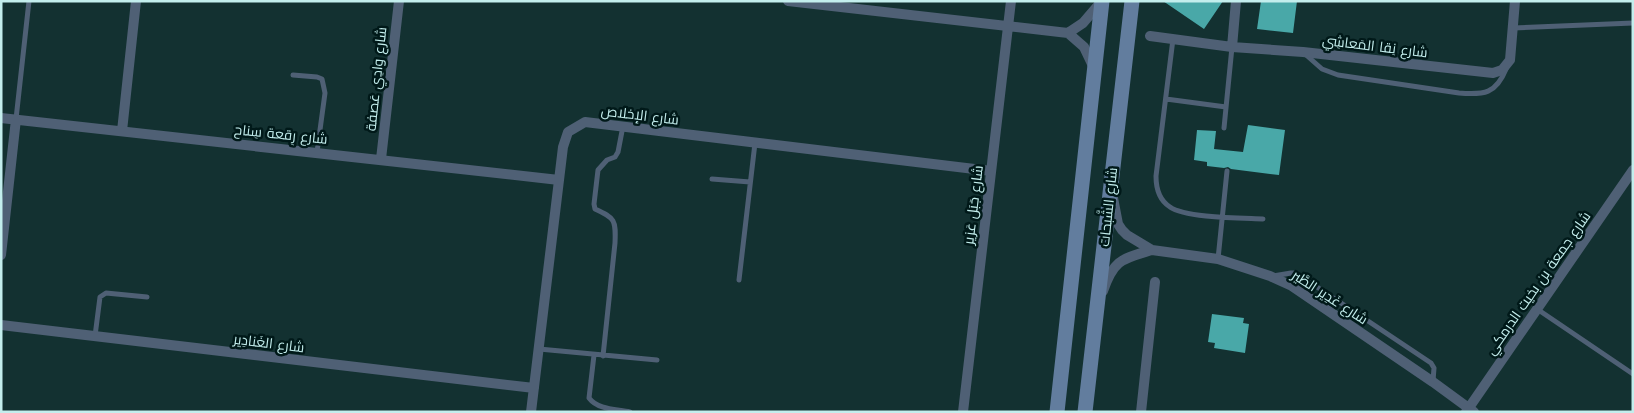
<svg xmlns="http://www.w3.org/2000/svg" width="1634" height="413" font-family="'Work Sans',Cairo,sans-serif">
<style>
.building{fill:#49a8a8}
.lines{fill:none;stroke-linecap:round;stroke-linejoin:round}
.lane{stroke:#4f6075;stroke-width:5}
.street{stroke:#4f6075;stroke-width:10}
.secondary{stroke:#627d9e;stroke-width:15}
.labels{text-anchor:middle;stroke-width:5;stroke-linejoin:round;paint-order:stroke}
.street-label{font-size:14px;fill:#c3eeed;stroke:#001919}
</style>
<rect width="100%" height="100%" fill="#133131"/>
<path class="building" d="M 1163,1 L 1223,1 L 1204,29 Z
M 1261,1 L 1297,1 L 1293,33 L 1257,29 Z
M 1248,125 L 1285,130 L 1279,175 L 1231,169 L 1228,167 L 1224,168 L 1207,166 L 1207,162 L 1194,160 L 1197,130 L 1216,131 L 1214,149 L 1243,152 Z
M 1212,314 L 1244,318 L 1243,323 L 1249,324 L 1245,353 L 1214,348 L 1215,343 L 1208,342 Z"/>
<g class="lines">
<path class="lane" d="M 1513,28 L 1633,23
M 1173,39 L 1156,176 C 1156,188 1159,200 1170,207 C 1185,218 1243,218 1263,219
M 1305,54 L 1322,69 L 1338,75 L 1459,93 C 1484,95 1496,94 1506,69
M 293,75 L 317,77 L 322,79 L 325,93 L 317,152
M 1166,99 L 1226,107
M 16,119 L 29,1
M 1224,128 L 1232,47
M 712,179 L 750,182
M 1218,259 L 1227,171
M 1273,276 L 1291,273 L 1296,273 L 1431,363 L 1434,368 L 1433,381
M 739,280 L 755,143
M 1537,309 L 1633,374
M 95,336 L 100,297 L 106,293 L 147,297
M 539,349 L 657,360
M 594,355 L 589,398 C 598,410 616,409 630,412
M 603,356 L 615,243 C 616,220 615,218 595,209 L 594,204 L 598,170 L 607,160 L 615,157 L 618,152 L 623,126"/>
<path class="street" d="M 788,1 L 1068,33 L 1084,47 L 1094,68
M 1068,33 L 1083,23 L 1101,2
M 1150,36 L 1232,47 L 1303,52 L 1493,73 L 1502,70 L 1510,60 L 1515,1
M 1232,47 L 1236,1
M 1,118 L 559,180
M 122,131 L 136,1
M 381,159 L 399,1
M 1113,198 L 1118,224 L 1122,230 L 1127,235 L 1152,250 L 1218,259 L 1270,276 L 1292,286 L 1433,382 L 1474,412
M 1,255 L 16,119
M 1103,291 C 1114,259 1122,259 1152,250
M 1,325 L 534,388
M 531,412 L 563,147 L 568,132 L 585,122 L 991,171
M 963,412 L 1011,1
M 1141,412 L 1155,282
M 1466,412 L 1633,170"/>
<path class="secondary" d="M 1057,412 L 1102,1
M 1085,412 L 1132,1"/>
</g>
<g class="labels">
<g class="street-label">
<text transform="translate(1375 46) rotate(7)" y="5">شارع نِقا المَعاشِي</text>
<text transform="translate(376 79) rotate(-84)" y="5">شارع وادِي عَصفة</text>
<text transform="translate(640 115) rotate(7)" y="5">شارع الإخلاص</text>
<text transform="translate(281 134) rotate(6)" y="5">شارع رِقعة سِناح</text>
<text transform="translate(973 205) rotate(-83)" y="5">شارع جَبَل عَزير</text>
<text transform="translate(1108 207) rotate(-84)" y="5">شارع الشَّبحات</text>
<text transform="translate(1538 283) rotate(-55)" y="5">شارع جمعة بن بخيت الدرمكي</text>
<text transform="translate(1330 297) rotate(33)" y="5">شارع غَدِير الطَّير</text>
<text transform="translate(269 343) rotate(7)" y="5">شارع الغَنادِير</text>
</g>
</g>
<rect width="1634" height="413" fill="none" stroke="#c3eeed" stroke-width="5"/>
</svg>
